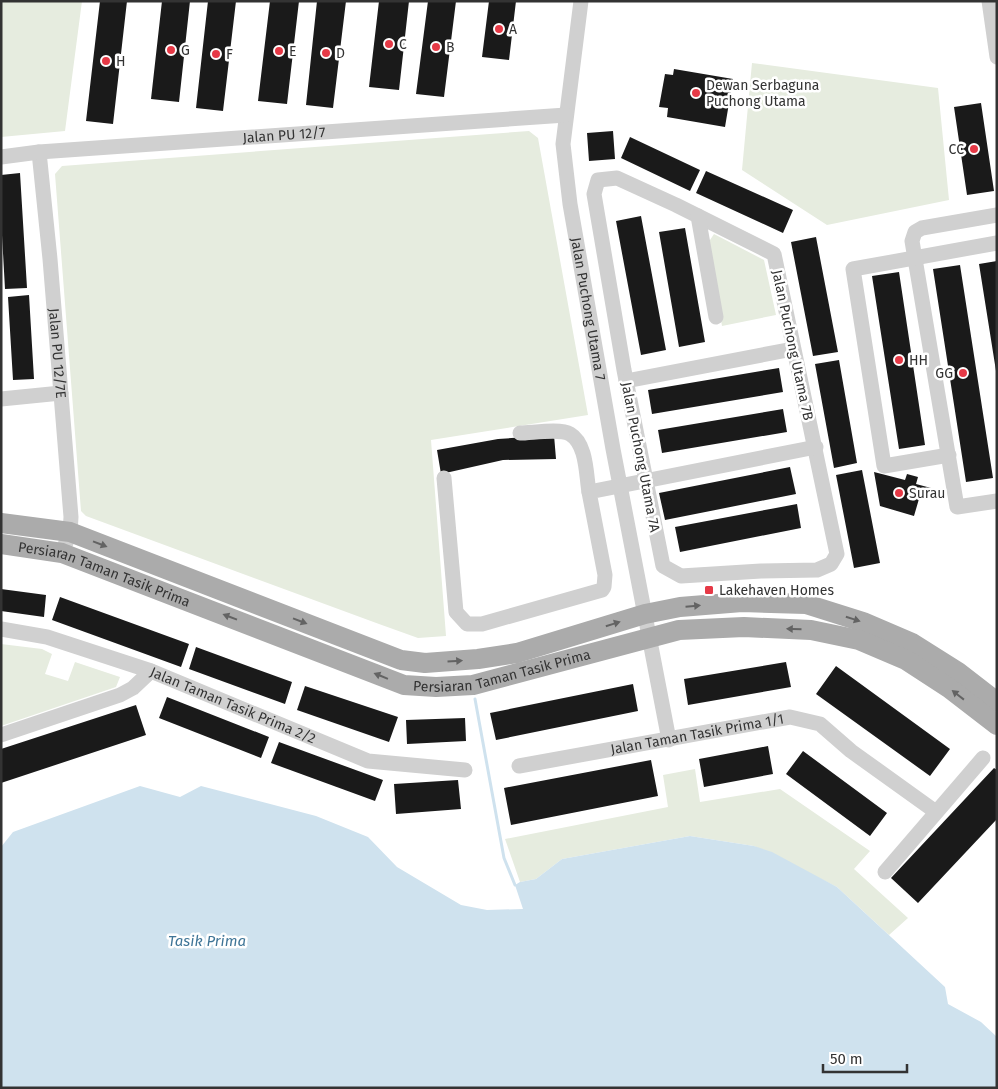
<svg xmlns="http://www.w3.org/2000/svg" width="998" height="1089" font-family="'Fira Sans',sans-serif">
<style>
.green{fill:#e6ecdf}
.water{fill:#cfe2ee}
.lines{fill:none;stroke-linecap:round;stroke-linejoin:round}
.stream{stroke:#cfe2ee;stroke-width:3}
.building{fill:#1a1a1a}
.minor{stroke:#d0d0d0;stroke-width:15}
.major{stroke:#ababab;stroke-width:20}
.oneway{fill:#636363}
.poi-dot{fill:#e63946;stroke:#fff;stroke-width:2}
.labels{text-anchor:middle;stroke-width:5;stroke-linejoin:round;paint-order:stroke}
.poi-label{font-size:14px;fill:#333;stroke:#fff;text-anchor:start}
.street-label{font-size:14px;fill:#333;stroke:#fff}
.water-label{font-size:15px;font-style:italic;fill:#3f7597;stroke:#fff}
</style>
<rect width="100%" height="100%" fill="#fff"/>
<path class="green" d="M 1,1 L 82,1 L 65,131 L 1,137 Z
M 752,63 L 938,88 L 949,200 L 827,225 L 742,170 Z
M 529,131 L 538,138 L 588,415 L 431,440 L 446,636 L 418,638 L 379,624 L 86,516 L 81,511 L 55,174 L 62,166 Z
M 714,234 L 764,260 L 776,315 L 722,326 L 708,243 Z
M 1,644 L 42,649 L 52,654 L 45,674 L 68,681 L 75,662 L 120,677 L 116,687 L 1,726 Z
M 695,769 L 700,802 L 780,789 L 870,851 L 854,869 L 908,918 L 889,935 L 837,887 L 754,846 L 690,836 L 562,859 L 536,879 L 520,882 L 505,839 L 668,807 L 663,775 Z"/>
<path class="water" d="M 140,786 L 180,797 L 201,786 L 316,816 L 368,837 L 397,867 L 461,905 L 487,910 L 523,909 L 515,885 L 520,882 L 536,879 L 562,859 L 690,836 L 754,846 L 772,852 L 837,887 L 945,987 L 948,1004 L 981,1022 L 997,1037 L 997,1088 L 1,1088 L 1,847 L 13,832 Z"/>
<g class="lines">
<path class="stream" d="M 475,699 L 504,858 L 515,885"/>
</g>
<path class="building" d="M 100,1 L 127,1 L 113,124 L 86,121 Z
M 162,1 L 190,1 L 179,102 L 151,99 Z
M 208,1 L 236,1 L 223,111 L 196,108 Z
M 270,1 L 299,1 L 287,104 L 258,101 Z
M 317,1 L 346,1 L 333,108 L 306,105 Z
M 379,1 L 409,1 L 399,90 L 369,87 Z
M 428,1 L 456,1 L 444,97 L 416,94 Z
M 489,1 L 516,1 L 509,60 L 482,57 Z
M 674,69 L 733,79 L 725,127 L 667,117 L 668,108 L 659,107 L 665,74 L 673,75 Z
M 981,103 L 994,191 L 967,195 L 954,107 Z
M 613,131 L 615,159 L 589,161 L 587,133 Z
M 630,137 L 700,170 L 690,191 L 621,158 Z
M 706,171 L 793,210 L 783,233 L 696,193 Z
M 20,173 L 27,288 L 5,289 L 1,217 L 1,175 Z
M 641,216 L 666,350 L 641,355 L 616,221 Z
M 685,228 L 705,342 L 679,347 L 659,232 Z
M 816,237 L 838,352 L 813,356 L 791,242 Z
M 997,261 L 997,371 L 996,371 L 979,264 Z
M 960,265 L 993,478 L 966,482 L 933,269 Z
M 899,272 L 925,445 L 899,449 L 872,276 Z
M 29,295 L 34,379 L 13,380 L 8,297 Z
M 839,360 L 857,463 L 834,468 L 815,364 Z
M 779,368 L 783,392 L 652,414 L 648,390 Z
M 783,409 L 787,432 L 662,453 L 658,430 Z
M 554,435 L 556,459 L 503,460 L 441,474 L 437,450 L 498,439 Z
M 790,467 L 796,494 L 665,520 L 659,493 Z
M 862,470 L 880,563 L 854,568 L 836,475 Z
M 874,472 L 905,480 L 907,474 L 918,477 L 916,484 L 931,488 L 929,494 L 921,492 L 914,516 L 880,506 Z
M 797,504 L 801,528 L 680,552 L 675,527 Z
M 1,589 L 46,595 L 44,617 L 1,611 Z
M 60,597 L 189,644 L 181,667 L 52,620 Z
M 196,647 L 292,682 L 285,704 L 189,669 Z
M 786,662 L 791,687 L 688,705 L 684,679 Z
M 836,666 L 950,749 L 930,776 L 816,694 Z
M 633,684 L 638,711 L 496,740 L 490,713 Z
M 305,686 L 398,717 L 389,742 L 297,710 Z
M 167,697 L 269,737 L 261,758 L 159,718 Z
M 136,705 L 146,735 L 1,783 L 1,749 Z
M 465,718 L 466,741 L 407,744 L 406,720 Z
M 279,742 L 383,780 L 375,801 L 271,763 Z
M 768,746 L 773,774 L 704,787 L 699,759 Z
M 803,751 L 887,813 L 870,836 L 786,774 Z
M 651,760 L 658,796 L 511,825 L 504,788 Z
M 994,768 L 997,770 L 997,819 L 918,903 L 891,878 Z
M 458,780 L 461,809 L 396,814 L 394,784 Z"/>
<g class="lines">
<g class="minor">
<path id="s1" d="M 581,1 L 563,144 L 570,204 L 613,449 L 669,740"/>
<path d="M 989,1 L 997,57"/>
<path id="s2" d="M 39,152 L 50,259 L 71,517 L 70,532 L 62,553"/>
<path id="s3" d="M 1,157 L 39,152 L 566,115"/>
<path d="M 617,178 L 676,205 L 774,254 L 837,554 L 831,564 L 817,570 L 761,571 L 681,576 L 663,566 L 624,370 L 594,194 L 598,180 Z"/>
<path d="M 997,215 L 922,228 L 915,232 L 912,241 L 957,507 L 997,501"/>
<path d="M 698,216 L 716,317"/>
<path d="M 626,381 L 793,349"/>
<path d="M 1,399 L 61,393"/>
<path d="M 520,433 C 532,433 560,428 570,434 C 587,444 586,475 589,492"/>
<path d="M 949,455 L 884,466 L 853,269 L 997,243"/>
<path d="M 444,478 L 456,612 L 467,624 L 482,624 L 602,590 L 604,587 L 605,575 L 589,492 L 816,447"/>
<path id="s4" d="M 1,629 L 47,637 L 151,671 L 368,761 L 465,770"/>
<path d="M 1,735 L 120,695 L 133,688 L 151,671"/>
<path id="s5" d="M 519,766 L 790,717 L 820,724 L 851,751 L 936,812"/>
<path d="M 885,872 L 983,758"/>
</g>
<g class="major">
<path d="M 1,523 L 70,532 L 401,660 L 425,663 L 478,659 L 517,653 L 645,614 L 680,607 L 742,602 L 806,604 L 863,622 L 912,643 L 958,672 L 997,702"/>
<path id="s6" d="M 1,544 L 62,553 L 404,685 L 436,687 L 473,685 L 679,630 L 744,627 L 811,630 L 859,640 L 906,660 L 949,688 L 997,725"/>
</g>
</g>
<defs><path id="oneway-solid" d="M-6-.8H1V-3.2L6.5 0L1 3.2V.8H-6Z" transform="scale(1.25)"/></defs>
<g class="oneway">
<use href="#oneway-solid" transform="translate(100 544) rotate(21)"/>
<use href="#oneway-solid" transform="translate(693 606) rotate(-5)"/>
<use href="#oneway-solid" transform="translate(230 617) rotate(-159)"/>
<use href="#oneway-solid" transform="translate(853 619) rotate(18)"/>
<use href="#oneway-solid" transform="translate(300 621) rotate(21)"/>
<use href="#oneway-solid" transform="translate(613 624) rotate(-17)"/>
<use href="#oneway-solid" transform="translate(794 629) rotate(-178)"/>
<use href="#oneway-solid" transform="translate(455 661) rotate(-4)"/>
<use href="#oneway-solid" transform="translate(381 676) rotate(-158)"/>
<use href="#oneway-solid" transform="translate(958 695) rotate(-142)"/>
</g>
<g class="poi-dot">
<circle cx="499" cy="29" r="5"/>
<circle cx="389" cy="44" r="5"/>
<circle cx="436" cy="47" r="5"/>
<circle cx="171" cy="50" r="5"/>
<circle cx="279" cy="51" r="5"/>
<circle cx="326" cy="53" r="5"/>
<circle cx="216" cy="54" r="5"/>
<circle cx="106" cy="61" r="5"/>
<circle cx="696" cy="93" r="5"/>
<circle cx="974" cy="149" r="5"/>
<circle cx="899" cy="360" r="5"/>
<circle cx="963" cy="373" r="5"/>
<circle cx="899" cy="493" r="5"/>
<rect x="704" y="585" width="10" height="10" rx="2.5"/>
</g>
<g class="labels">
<g class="poi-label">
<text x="509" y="34">A</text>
<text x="399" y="49">C</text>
<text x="446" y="52">B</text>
<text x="181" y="55">G</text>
<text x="289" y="56">E</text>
<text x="336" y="58">D</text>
<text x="226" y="59">F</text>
<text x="116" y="66">H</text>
<text x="706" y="90">Dewan Serbaguna<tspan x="706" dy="16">Puchong Utama</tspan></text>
<text x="964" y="154" text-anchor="end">CC</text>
<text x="909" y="365">HH</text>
<text x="953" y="378" text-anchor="end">GG</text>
<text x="909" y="498">Surau</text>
<text x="719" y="595">Lakehaven Homes</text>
</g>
<g class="street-label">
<text dy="5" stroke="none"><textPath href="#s3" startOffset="284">Jalan PU 12/7</textPath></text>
<text dy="5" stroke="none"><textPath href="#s1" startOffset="311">Jalan Puchong Utama 7</textPath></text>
<text transform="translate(793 345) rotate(78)" y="5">Jalan Puchong Utama 7B</text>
<text dy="5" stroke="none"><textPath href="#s2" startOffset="202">Jalan PU 12/7E</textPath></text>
<text transform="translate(641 457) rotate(79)" y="5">Jalan Puchong Utama 7A</text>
<text dy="5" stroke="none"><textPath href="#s6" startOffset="108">Persiaran Taman Tasik Prima</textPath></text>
<text dy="5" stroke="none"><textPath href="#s6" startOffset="528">Persiaran Taman Tasik Prima</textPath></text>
<text dy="5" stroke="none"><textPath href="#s4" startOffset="245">Jalan Taman Tasik Prima 2/2</textPath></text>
<text dy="5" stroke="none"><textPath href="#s5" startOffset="181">Jalan Taman Tasik Prima 1/1</textPath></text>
</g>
<g class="water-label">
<text x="207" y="946">Tasik Prima</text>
</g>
</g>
<rect width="998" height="1089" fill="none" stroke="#333333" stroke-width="5"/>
<path d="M823 1064v8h84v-8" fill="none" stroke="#333333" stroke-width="2.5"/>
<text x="830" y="1064" font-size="15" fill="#333333" stroke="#ffffff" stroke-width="4" paint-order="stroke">50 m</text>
</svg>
